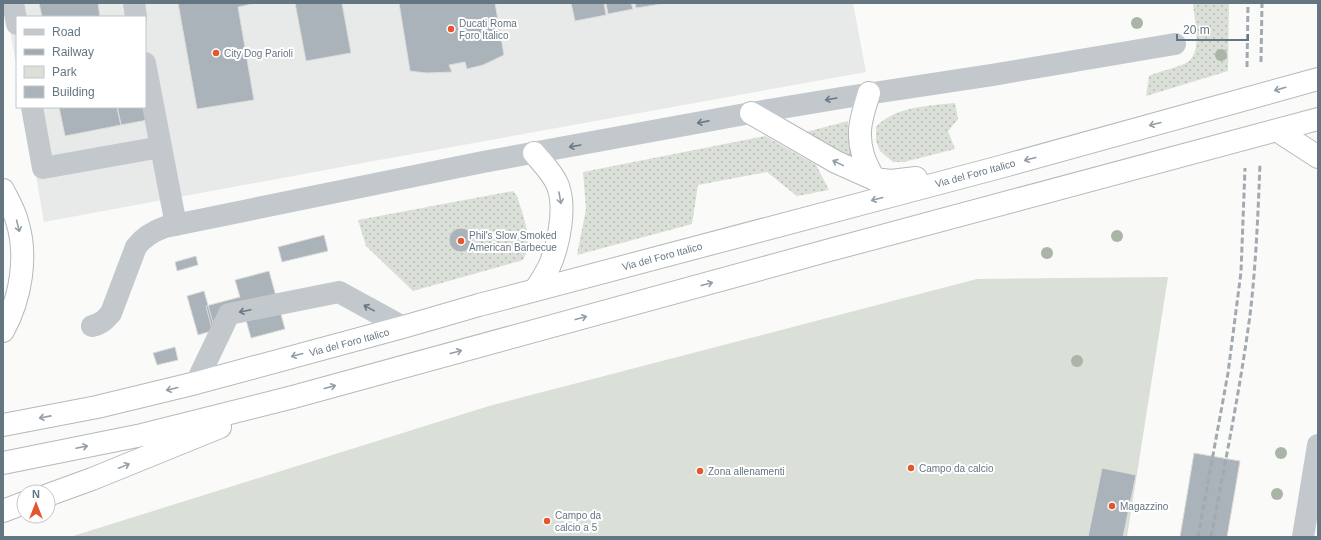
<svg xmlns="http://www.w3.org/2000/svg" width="1321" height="540" viewBox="0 0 1321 540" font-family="Helvetica,sans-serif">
<defs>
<pattern id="grass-dots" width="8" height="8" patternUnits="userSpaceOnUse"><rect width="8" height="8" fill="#dadfd7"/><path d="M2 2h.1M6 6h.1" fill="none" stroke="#b4b9b4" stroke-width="1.8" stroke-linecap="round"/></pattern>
</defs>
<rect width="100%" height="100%" fill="#fafaf8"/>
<path fill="#e8e9e9" d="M 5,3 L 853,3 L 866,72 L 363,163 L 44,222 L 24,107 L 145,107 L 145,17 L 17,17 L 17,69 Z"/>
<path fill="url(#grass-dots)" d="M 1193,3 L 1229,3 L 1228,71 L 1146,96 L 1149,76 C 1159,71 1183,67 1190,60 C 1202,49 1194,18 1193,3 Z
M 955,103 L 958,119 L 948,131 L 955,149 L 904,162 L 893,162 L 880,151 L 876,141 L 876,127 C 896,106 928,106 955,103 Z
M 848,121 L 849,147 L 854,160 L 802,133 Z
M 765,136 L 816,165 L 829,190 L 797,196 L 767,172 L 698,185 L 692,224 L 577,255 L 586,209 L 583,172 Z
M 513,191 L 517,196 C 523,216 534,240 523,260 L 413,291 L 366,246 L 358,220 Z"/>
<path fill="#dadfd7" d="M 1168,277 L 1127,537 L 70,537 L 489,406 L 977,279 Z"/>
<path fill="#aab3b9" stroke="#dcdcda" d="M 39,3 L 98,3 L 100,17 L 42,17 Z
M 178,3 L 252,3 L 252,4 L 238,7 L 254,100 L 197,109 Z
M 295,3 L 342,3 L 351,53 L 306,61 Z
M 399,3 L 495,3 L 504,55 L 483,65 L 467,69 L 465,62 L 449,65 L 452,72 L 426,73 L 410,71 Z
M 571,3 L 604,3 L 606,15 L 575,21 Z
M 606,3 L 631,3 L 633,9 L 608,14 Z
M 635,3 L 661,3 L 661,4 L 636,8 Z
M 59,107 L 117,107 L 121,125 L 65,136 Z
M 117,107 L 145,107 L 153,119 L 121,125 Z
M449 240a12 12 0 1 1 24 0a12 12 0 1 1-24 0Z
M 324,235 L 328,251 L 282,262 L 278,247 Z
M 196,256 L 198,265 L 177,271 L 175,262 Z
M 269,271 L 285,329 L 251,338 L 246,320 L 212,329 L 206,306 L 240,297 L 235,280 Z
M 204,291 L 215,330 L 198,335 L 187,296 Z
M 175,347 L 178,360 L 157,365 L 153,353 Z
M 1194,453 L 1240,461 L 1227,537 L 1180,537 Z
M 1102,468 L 1136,475 L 1123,537 L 1088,537 Z"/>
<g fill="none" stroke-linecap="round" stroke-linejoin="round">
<g stroke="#b4b9bd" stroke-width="24">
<path id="highway" d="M 869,93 C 862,116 856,131 863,155 C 865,163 870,171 874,179
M 751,113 L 836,162 L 874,179 L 891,181 L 916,178
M 1278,131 L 1318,157
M 534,153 C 542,163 553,173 558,186 C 566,208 559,245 549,267 C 545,275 540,283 535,290
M 3,190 C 8,200 14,210 17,221 C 28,256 21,298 3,331
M 3,425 L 97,407 L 196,383 L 403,327 L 479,305 L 1000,167 L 1318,79
M 3,463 L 142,435 L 293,397 L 826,251 L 1318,119
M 48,495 L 92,479 L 220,427
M 3,511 L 24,503"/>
</g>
<path stroke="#c3c8cc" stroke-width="22" d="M 13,3 L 17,24
M 134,3 L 136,17
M 145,63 L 161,147
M 32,107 L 43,168 L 161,147 L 176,225
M 92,326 C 101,324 105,320 111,313 L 136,247 C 144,236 154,231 165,227 L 483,162 L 751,113 L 847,97 L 992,75 L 1175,44
M 196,383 L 229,314 L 339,292 L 403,327
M 1303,537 L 1318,445"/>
<use href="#highway" stroke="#fff" stroke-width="22"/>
<path stroke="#a2aab0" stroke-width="3" stroke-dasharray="6 3" stroke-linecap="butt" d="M 1261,62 L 1262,3
M 1247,67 L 1248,3
M 1198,537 L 1228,373 L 1241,272 L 1245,168
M 1211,537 C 1225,463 1240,390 1250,315 C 1256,265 1258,214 1260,164"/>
</g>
<g fill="#aab4a7">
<circle cx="1137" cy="23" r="6"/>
<circle cx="1221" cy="55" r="6"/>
<circle cx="1117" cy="236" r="6"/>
<circle cx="1047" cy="253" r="6"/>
<circle cx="1077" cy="361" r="6"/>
<circle cx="1281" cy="453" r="6"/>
<circle cx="1277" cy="494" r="6"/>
</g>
<defs><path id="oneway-shaft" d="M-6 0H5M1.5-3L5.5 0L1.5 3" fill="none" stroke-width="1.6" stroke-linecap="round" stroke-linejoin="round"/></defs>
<g stroke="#939fa8">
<use href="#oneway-shaft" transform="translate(1280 89) rotate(164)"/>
<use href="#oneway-shaft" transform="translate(1155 124) rotate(165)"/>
<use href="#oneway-shaft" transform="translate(1030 159) rotate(165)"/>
<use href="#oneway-shaft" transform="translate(838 163) rotate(-154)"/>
<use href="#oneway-shaft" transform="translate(560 198) rotate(80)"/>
<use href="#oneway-shaft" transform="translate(877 199) rotate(165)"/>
<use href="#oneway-shaft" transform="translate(18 226) rotate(76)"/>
<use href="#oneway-shaft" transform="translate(707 284) rotate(-15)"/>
<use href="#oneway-shaft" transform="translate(581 318) rotate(-15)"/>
<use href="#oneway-shaft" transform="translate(456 352) rotate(-15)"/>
<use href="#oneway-shaft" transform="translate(297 355) rotate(165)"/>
<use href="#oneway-shaft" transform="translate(330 387) rotate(-15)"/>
<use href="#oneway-shaft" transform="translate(172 389) rotate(166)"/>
<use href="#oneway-shaft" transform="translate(45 417) rotate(169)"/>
<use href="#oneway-shaft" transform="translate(82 447) rotate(-12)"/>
<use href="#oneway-shaft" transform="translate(124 466) rotate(-22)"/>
</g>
<g stroke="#6a7a87">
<use href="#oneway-shaft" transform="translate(831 99) rotate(170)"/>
<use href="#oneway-shaft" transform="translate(703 122) rotate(169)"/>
<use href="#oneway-shaft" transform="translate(575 146) rotate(170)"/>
<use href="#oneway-shaft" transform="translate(369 308) rotate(-151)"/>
<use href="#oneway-shaft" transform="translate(245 311) rotate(168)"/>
</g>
<g fill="#e4572e" stroke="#fff" stroke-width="1.5">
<circle cx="451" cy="29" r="4"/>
<circle cx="216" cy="53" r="4"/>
<circle cx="461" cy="241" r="4"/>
<circle cx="911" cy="468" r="4"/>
<circle cx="700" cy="471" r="4"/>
<circle cx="1112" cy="506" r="4"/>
<circle cx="547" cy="521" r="4"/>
</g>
<g text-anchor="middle" stroke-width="4" stroke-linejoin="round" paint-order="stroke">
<g font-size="10" fill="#657683" stroke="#fff" text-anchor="start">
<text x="459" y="27">Ducati Roma<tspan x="459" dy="12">Foro Italico</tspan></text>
<text x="224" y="57">City Dog Parioli</text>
<text x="469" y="239">Phil's Slow Smoked<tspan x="469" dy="12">American Barbecue</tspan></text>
<text x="919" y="472">Campo da calcio</text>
<text x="708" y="475">Zona allenamenti</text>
<text x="1120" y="510">Magazzino</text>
<text x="555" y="519">Campo da<tspan x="555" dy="12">calcio a 5</tspan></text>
</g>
<g font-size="10" fill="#657683" stroke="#fff">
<text transform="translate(975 173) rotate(-15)" y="4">Via del Foro Italico</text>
<text transform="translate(662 256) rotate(-15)" y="4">Via del Foro Italico</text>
<text transform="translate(349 342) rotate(-15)" y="4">Via del Foro Italico</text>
</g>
</g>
<rect width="1321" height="540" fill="none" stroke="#657683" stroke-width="8"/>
<rect x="16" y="16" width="130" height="92" fill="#ffffff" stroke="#c1c8cd"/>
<rect x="24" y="29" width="20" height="6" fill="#c3c8cc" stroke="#c1c8cd"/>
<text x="52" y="36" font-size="12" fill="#657683">Road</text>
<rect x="24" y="49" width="20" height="6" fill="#a2aab0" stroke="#c1c8cd"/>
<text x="52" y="56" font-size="12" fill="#657683">Railway</text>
<rect x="24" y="66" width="20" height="12" fill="#dadfd7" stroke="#c1c8cd"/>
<text x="52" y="76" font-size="12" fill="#657683">Park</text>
<rect x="24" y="86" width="20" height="12" fill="#aab3b9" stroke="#c1c8cd"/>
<text x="52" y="96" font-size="12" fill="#657683">Building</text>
<g transform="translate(36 504)"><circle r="19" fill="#ffffff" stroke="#c1c8cd"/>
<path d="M0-3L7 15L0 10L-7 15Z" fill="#e4572e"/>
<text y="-6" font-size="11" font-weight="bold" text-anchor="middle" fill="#657683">N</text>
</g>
<path d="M1177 34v6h71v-6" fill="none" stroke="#657683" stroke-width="2"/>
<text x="1183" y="34" font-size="12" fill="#657683" stroke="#ffffff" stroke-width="3" paint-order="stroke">20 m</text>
</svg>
